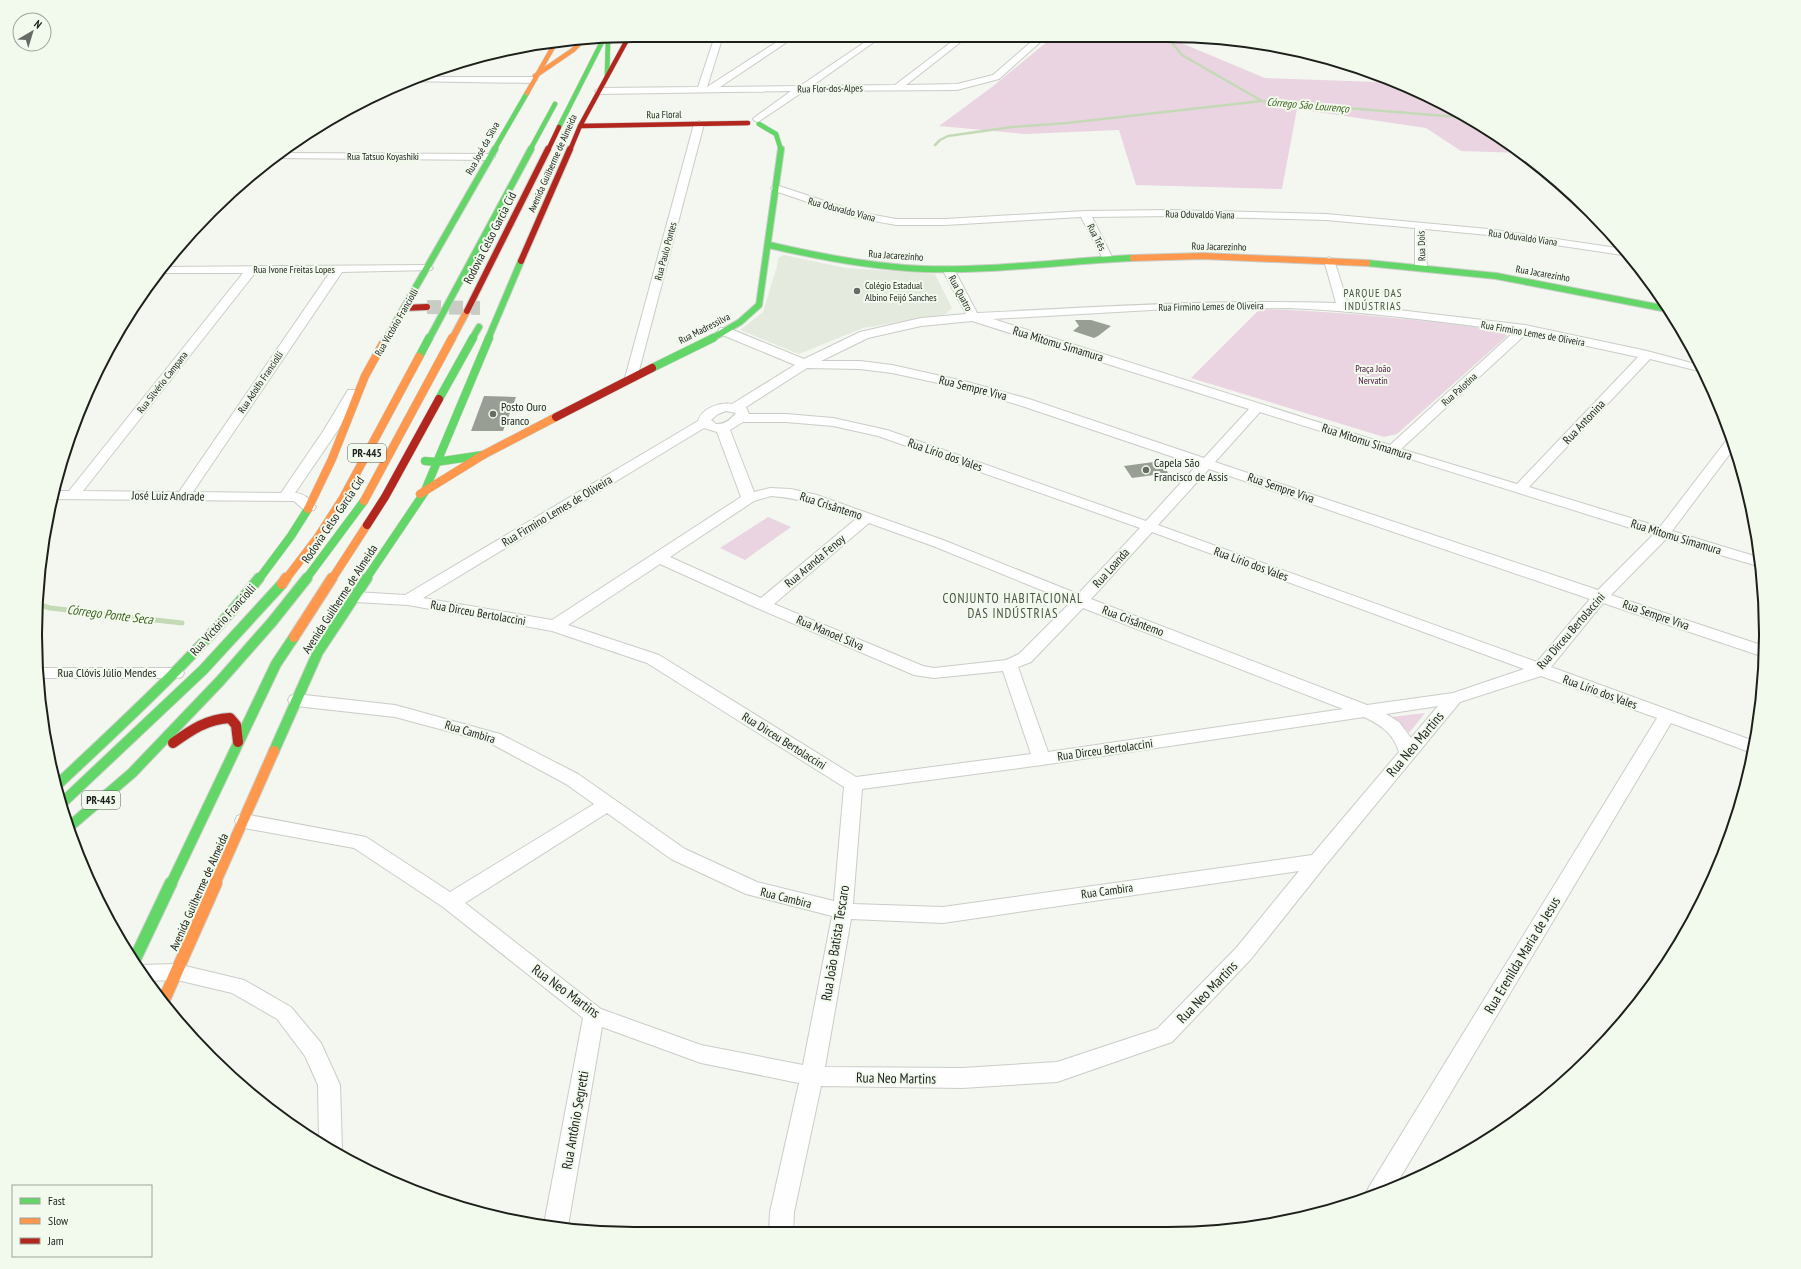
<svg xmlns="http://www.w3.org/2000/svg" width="1801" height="1269" viewBox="0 0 1801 1269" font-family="'PT Sans Narrow',sans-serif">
<rect width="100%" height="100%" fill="#f3f7f0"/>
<path fill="#e4ebde" d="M 784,255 L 846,268 L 935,274 L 952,308 L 944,315 L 863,328 L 799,354 L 740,330 L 763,312 L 777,266 L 778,258 Z"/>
<path fill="#ead4e2" d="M 1162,35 L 1265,78 L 1378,82 L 1367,72 L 1396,81 L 1466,115 L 1523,153 L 1461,151 L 1426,128 L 1297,109 L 1282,189 L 1136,185 L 1119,130 L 1025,134 L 939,126 L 992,87 L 1054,36 Z
M 1260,309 C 1340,311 1419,320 1498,330 L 1504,332 L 1507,336 L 1397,434 L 1384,437 L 1191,378 Z
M 768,517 L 791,527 L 745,560 L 720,548 Z
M 1425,713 L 1409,733 L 1403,726 L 1391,717 Z"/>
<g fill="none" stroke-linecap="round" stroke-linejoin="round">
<path stroke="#c4dab6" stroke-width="2.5" d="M 1169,35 L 1169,39 L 1182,55 L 1262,101 L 1470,118
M 935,145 L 940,140 L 948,136 L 1012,127 L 1067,123 L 1262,101"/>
<path stroke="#c4dab6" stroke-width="5" d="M 37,604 L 50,608 L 182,623"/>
</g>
<path fill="#989e93" d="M 1075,320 L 1091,320 L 1111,326 L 1098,336 L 1094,338 L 1073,331 L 1079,326 Z
M 484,396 L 516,397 L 503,431 L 471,431 Z
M 1161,461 L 1168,473 L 1132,478 L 1124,466 Z"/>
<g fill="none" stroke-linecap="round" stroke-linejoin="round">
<path stroke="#c8ccc5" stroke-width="14" stroke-dasharray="14 8" stroke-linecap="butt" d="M 427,307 L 480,308"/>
<g stroke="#cacdc7" stroke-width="2">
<path id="street" d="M 1038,36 L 1047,36 L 999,79 L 957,90 L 804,91 L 758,122 L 755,121 L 753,119 L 755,117 L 791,91 L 599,94 L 595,91 L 599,88 L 698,87 L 714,39 L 722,39 L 707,87 L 783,38 L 793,38 L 720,87 L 800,86 L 871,38 L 881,37 L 812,86 L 895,85 L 958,37 L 967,37 L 906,85 L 957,84 L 993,75 Z
M 415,77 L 533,77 L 537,80 L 533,83 L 404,81 Z
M 699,121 L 704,124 L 637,378 L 635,381 L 627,381 L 625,378 L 694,124 Z
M 279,153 L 490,154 L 495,157 L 490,160 L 273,158 Z
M 776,185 L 858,212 L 896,219 L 945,219 L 1085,211 L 1171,210 L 1326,214 L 1488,229 L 1624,249 L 1629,256 L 1488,235 L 1425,229 L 1427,267 L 1421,270 L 1415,267 L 1415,228 L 1326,220 L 1171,216 L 1092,217 L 1113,259 L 1108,262 L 1103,259 L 1081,217 L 945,225 L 896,225 L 852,217 L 772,190 L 771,188 Z
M 190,233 L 192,236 L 183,247 L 177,248 Z
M 1329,257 L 1334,260 L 1348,304 L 1525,325 L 1647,351 L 1699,365 L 1703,372 L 1650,359 L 1529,487 L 1660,527 L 1729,437 L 1732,437 L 1735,447 L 1672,531 L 1761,558 L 1761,567 L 1666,539 L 1611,595 L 1764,646 L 1764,657 L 1603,603 L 1551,667 L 1754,741 L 1752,753 L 1671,723 L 1394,1188 L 1367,1199 L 1365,1195 L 1369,1187 L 1657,718 L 1541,676 L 1460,702 L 1325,866 L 1251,959 L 1172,1042 L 1057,1082 L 962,1088 L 821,1086 L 794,1212 L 793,1232 L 769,1232 L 770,1212 L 799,1083 L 701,1063 L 602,1027 L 568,1226 L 567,1228 L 544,1224 L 583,1018 L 443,907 L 354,848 L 244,828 L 237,826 L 235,821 L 237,816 L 244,814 L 366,837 L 450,892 L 594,804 L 566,784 L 488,742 L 395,717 L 296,706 L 290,704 L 288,700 L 290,696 L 296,694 L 395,705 L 500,734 L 578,774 L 685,849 L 757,882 L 834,901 L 844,787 L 647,663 L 552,631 L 408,605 L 355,602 L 350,600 L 347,597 L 350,594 L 355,592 L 405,595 L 698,421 C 702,408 720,402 732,404 L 795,365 L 720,334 L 718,331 L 720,328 L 728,328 L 804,359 L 860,332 L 921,318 L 966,314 L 942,269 L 948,266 L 954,269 L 977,313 C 1097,307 1216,299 1336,303 L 1324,260 ZM 1288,308 C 1364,311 1440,322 1515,331 L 1390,445 L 993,319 L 1169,309 ZM 972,321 L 1249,409 L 1204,458 L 1029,399 L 968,382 L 892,365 L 860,361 L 821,361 L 868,338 L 921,326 ZM 1527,333 L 1638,357 L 1517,484 L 1401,449 ZM 807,368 L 860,369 L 892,373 L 961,388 L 1019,405 L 1197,465 L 1146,521 L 887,430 L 833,418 L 786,414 L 749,414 L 746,407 ZM 726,411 L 736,413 C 731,419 725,425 716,424 L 711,420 L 718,414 ZM 1260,412 L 1653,535 L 1598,590 L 1215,462 ZM 743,422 L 786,422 L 833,426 L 878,436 L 1140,528 L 1078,594 L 943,540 L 817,495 L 791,489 L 770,488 L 754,492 L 730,430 ZM 704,428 L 717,432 L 741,497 L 552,620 L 423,598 ZM 1209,469 L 1590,599 L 1537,662 L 1158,525 ZM 771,496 C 801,498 828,508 857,518 L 761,598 L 670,557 L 754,501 ZM 869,523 L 933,546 L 1071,602 L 1019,654 L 1006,660 L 934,668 L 923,666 L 774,604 ZM 1152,532 L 1524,669 L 1453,693 L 1367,705 L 1091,599 ZM 660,564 L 757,608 L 914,675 L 934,678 L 1003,671 L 1031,754 L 856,777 L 659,655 L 568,625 ZM 1083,608 L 1343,709 L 1048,752 L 1018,667 L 1031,662 ZM 1438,706 L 1411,738 L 1399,722 L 1386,714 ZM 1364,717 C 1381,725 1393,733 1399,752 L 1312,855 L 943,907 L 853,904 L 862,789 L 1042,765 ZM 607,813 L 671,859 L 746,894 L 832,916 L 803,1065 L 701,1045 L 601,1009 L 465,903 ZM 1299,871 L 1237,947 L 1157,1029 L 1057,1062 L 962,1068 L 825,1067 L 851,919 L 943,923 Z
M 427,265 L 433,268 L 431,270 L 342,272 L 193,492 L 281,493 L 324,430 L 348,390 L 358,390 L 359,393 L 338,430 L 295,493 C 304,493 311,500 316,507 L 314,510 L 304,510 L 294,501 L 52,499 L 53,491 L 69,491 L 243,273 L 158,273 L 163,267 ZM 330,272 L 179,492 L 83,491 L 255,273 Z
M 37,668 L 176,668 L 182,669 L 184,673 L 182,677 L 176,678 L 38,678 Z
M 177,964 L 244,980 L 291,1007 L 321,1043 L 340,1085 L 342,1148 L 340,1154 L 319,1141 L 318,1085 L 305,1056 L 277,1019 L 232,993 L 177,980 L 147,981 L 135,966 L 140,965 Z"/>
</g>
<g stroke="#cacdc7" stroke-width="5.5">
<path id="fast-far4" d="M 607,76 L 608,40
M 759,124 L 776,134 L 781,150
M 559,127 L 603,40
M 494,150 L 527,93
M 530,150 L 555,104"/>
</g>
<g stroke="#cacdc7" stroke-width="8">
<path id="fast-far3" d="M 769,245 C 820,257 872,267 924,269 C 994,271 1064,261 1133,258
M 1367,263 L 1496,276 L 1667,309
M 394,325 L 495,149
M 429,339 L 531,149
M 472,339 L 479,327
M 488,339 L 521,261
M 711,339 L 740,322 L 759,305 L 781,149"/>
</g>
<g stroke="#cacdc7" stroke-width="9">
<path id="fast-far2" d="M 419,357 L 429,338
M 652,368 L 713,338
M 439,399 L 473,338
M 425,461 L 436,462 L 483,455
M 259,579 L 291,536 L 308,509
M 306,579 L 364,501
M 366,579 L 424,493 L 489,338"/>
</g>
<g stroke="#cacdc7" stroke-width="12">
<path id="fast-far1" d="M 274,751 L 318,652 L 367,578
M 55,787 C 126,720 198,655 259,578
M 61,804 L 203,670 L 282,584
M 69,827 L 132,773 L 220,681 L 272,622 L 307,578
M 171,884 L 276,664 L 294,637"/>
</g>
<g stroke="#cacdc7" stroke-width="14">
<path id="fast" d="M 133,963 L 171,883"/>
</g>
<g stroke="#cacdc7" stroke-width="5.5">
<path id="slow-far4" d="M 535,76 L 573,50 L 583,40
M 527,93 L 557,40"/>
</g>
<g stroke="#cacdc7" stroke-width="8">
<path id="slow-far3" d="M 1133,258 L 1203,256 L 1367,263
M 386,339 L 394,325
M 452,339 L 467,311"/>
</g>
<g stroke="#cacdc7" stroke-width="9">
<path id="slow-far2" d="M 420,494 L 483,455 L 556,417
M 364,501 L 452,338
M 308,509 L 332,459 L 365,376 L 386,338
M 286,579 L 318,537 L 343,498 L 419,357
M 332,579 L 367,525"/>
</g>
<g stroke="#cacdc7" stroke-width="12">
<path id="slow-far1" d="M 282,584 L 286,578
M 294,637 L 332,578
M 215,884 L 274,751"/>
</g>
<g stroke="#cacdc7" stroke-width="14">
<path id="slow" d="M 163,1002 L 216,883"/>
</g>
<g stroke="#cacdc7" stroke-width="5.5">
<path id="jam-far3" d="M 580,126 L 748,123
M 548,150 L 559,127
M 570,150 L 580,126 L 627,40"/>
</g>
<g stroke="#cacdc7" stroke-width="8">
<path id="jam-far2" d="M 521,261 L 570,149
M 404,308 L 427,307
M 467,311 L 548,149"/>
</g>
<g stroke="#cacdc7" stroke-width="9">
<path id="jam-far1" d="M 556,417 L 652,368
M 367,525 L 385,497 L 439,399"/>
</g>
<g stroke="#cacdc7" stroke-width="12">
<path id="jam" d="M 173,743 C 191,730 207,719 230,718 L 236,725 L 238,742"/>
</g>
<use href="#street" fill="#fdfefd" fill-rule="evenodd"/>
<use href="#fast-far4" stroke="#63d668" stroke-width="4.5"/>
<use href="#fast-far3" stroke="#63d668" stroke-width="6"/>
<use href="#fast-far2" stroke="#63d668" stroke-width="8"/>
<use href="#fast-far1" stroke="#63d668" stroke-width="10"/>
<use href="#fast" stroke="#63d668" stroke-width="12"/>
<use href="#slow-far4" stroke="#ff974d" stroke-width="4.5"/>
<use href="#slow-far3" stroke="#ff974d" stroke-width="6"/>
<use href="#slow-far2" stroke="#ff974d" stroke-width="8"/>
<use href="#slow-far1" stroke="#ff974d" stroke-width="10"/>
<use href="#slow" stroke="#ff974d" stroke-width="12"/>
<use href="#jam-far3" stroke="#b3261e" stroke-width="4.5"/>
<use href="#jam-far2" stroke="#b3261e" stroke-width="6"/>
<use href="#jam-far1" stroke="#b3261e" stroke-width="8"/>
<use href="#jam" stroke="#b3261e" stroke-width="10"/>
</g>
<g fill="#676b65" stroke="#f2faed" stroke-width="1.5">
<circle cx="857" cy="291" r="4"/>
<circle cx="493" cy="414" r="4"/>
<circle cx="1146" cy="470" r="4"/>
</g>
<g text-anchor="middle" stroke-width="4" stroke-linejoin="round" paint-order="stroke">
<g font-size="10" fill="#1c1f1a" stroke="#f2faed">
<text transform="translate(830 88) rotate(-1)" y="4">Rua Flor-dos-Alpes</text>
<text transform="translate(664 114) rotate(-1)" y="4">Rua Floral</text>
<text transform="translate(482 148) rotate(-61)" y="4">Rua José da Silva</text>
<text x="383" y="160">Rua Tatsuo Koyashiki</text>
<text transform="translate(552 163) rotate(-66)" y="4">Avenida Guilherme de Almeida</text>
<text transform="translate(842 209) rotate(15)" y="4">Rua Oduvaldo Viana</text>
<text transform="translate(1200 214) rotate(1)" y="4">Rua Oduvaldo Viana</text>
<text transform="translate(1097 237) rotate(63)" y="4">Rua Três</text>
<text transform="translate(1523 237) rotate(8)" y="4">Rua Oduvaldo Viana</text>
<text transform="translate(1219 246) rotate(1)" y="4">Rua Jacarezinho</text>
<text transform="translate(1421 246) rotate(-92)" y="4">Rua Dois</text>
<text transform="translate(665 251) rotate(-75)" y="4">Rua Paulo Pontes</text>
<text transform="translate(896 255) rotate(4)" y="4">Rua Jacarezinho</text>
<text x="294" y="273">Rua Ivone Freitas Lopes</text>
<text transform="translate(1543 273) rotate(10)" y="4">Rua Jacarezinho</text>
<text transform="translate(961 293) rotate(62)" y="4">Rua Quatro</text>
<text transform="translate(1211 306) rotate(-1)" y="4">Rua Firmino Lemes de Oliveira</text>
<text transform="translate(396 322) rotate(-60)" y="4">Rua Victório Franciolli</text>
<text transform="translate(704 328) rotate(-27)" y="4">Rua Madressilva</text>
<text transform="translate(1533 333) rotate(10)" y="4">Rua Firmino Lemes de Oliveira</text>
<text transform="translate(162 382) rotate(-52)" y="4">Rua Silvério Campana</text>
<text transform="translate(260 382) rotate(-56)" y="4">Rua Adolfo Franciolli</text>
<text transform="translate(1459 389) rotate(-42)" y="4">Rua Palotina</text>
</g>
<g font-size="10" fill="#1c1f1a" stroke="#f2faed" text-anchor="start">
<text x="865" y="289">Colégio Estadual<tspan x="865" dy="12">Albino Feijó Sanches</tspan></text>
</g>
<g font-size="10" fill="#4b123f" stroke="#f2faed">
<text x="1373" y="372">Praça João<tspan x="1373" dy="12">Nervatin</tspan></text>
</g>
<g font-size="11" font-style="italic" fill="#406221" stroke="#f2faed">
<text transform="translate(1308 105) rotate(5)" y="4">Córrego São Lourenço</text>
</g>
<g font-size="11" letter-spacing="1" fill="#4b5146" stroke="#f2faed">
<text x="1373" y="297">PARQUE DAS<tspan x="1373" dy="13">INDÚSTRIAS</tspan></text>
</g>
<g fill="#f2faed" stroke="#5c6159" stroke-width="1">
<rect x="348" y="444" width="38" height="18" rx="3"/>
<rect x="82" y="791" width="38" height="18" rx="3"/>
</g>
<g font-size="11" font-weight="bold" fill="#1c1f1a">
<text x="367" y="457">PR-445</text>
<text x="101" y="804">PR-445</text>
</g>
<g font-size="12" fill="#1c1f1a" stroke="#f2faed">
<text transform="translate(490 238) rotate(-63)" y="4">Rodovia Celso Garcia Cid</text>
<text transform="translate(1058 344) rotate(17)" y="4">Rua Mitomu Simamura</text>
<text transform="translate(973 388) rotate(14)" y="4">Rua Sempre Viva</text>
<text transform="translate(1584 422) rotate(-47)" y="4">Rua Antonina</text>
<text transform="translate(1367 442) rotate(18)" y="4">Rua Mitomu Simamura</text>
<text transform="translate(945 455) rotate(19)" y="4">Rua Lírio dos Vales</text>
<text transform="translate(1281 488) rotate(19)" y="4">Rua Sempre Viva</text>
<text transform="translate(168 496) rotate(1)" y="4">José Luiz Andrade</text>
<text transform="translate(831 506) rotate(18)" y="4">Rua Crisântemo</text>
<text transform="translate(557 511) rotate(-31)" y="4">Rua Firmino Lemes de Oliveira</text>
<text transform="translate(333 520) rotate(-56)" y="4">Rodovia Celso Garcia Cid</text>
<text transform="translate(1676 537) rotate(17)" y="4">Rua Mitomu Simamura</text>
<text transform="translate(815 561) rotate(-40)" y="4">Rua Aranda Fenoy</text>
<text transform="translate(1251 564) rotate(20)" y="4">Rua Lírio dos Vales</text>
<text transform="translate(1111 568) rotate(-48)" y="4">Rua Loanda</text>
<text transform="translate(340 599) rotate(-57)" y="4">Avenida Guilherme de Almeida</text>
<text transform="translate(478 613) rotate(10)" y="4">Rua Dirceu Bertolaccini</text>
<text transform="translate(1656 615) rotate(19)" y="4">Rua Sempre Viva</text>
<text transform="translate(223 620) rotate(-48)" y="4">Rua Victório Franciolli</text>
<text transform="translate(1133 621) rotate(21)" y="4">Rua Crisântemo</text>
<text transform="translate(1571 631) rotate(-49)" y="4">Rua Dirceu Bertolaccini</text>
<text transform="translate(830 633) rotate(23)" y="4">Rua Manoel Silva</text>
<text x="107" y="677">Rua Clóvis Júlio Mendes</text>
<text transform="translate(1600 692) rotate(20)" y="4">Rua Lírio dos Vales</text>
<text transform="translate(470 732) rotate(17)" y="4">Rua Cambira</text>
<text transform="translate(784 741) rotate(32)" y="4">Rua Dirceu Bertolaccini</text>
<text transform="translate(1105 750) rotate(-8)" y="4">Rua Dirceu Bertolaccini</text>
<text transform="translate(1107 891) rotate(-8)" y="4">Rua Cambira</text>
<text transform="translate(199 892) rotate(-66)" y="4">Avenida Guilherme de Almeida</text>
<text transform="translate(786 898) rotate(14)" y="4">Rua Cambira</text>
</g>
<g font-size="12" fill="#1c1f1a" stroke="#f2faed" text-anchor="start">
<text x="501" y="411">Posto Ouro<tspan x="501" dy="14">Branco</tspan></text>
<text x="1154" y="467">Capela São<tspan x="1154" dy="14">Francisco de Assis</tspan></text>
</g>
<g font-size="13" letter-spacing="1" fill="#4b5146" stroke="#f2faed">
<text x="1013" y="603">CONJUNTO HABITACIONAL<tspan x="1013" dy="15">DAS INDÚSTRIAS</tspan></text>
</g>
<g font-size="13" font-style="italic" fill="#406221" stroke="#f2faed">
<text transform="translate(110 614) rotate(7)" y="5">Córrego Ponte Seca</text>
</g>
<g font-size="14" fill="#1c1f1a" stroke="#f2faed">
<text transform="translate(1415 744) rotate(-50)" y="5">Rua Neo Martins</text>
<text transform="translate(835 943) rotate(-81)" y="5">Rua João Batista Tescaro</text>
<text transform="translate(1522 955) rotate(-59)" y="5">Rua Erenilda Maria de Jesus</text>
<text transform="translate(566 991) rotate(36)" y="5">Rua Neo Martins</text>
<text transform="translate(1207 992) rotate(-46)" y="5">Rua Neo Martins</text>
<text transform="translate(896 1078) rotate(1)" y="5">Rua Neo Martins</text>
<text transform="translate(575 1120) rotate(-80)" y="5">Rua Antônio Segretti</text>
</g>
</g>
<path d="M0 0H1801V1269H0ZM634 42H1167A592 592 0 0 1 1759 634V635A592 592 0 0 1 1167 1227H634A592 592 0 0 1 42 635V634A592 592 0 0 1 634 42Z" fill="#f2faed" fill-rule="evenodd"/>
<path fill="none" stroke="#1c1f1a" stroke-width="2" d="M634 42H1167A592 592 0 0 1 1759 634V635A592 592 0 0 1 1167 1227H634A592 592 0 0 1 42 635V634A592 592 0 0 1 634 42Z"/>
<rect x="12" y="1185" width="140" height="72" fill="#f2faed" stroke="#9ca299"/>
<rect x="20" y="1198" width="20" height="6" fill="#63d668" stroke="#9ca299"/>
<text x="48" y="1205" font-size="12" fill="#1c1f1a">Fast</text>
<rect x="20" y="1218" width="20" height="6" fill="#ff974d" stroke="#9ca299"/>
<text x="48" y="1225" font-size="12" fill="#1c1f1a">Slow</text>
<rect x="20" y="1238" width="20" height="6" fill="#b3261e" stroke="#9ca299"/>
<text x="48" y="1245" font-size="12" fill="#1c1f1a">Jam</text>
<g transform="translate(32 32) rotate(38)"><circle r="19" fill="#f2faed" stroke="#9ca299"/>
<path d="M0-3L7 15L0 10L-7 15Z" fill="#676b65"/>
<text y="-6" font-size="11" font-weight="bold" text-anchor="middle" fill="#1c1f1a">N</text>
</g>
</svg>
